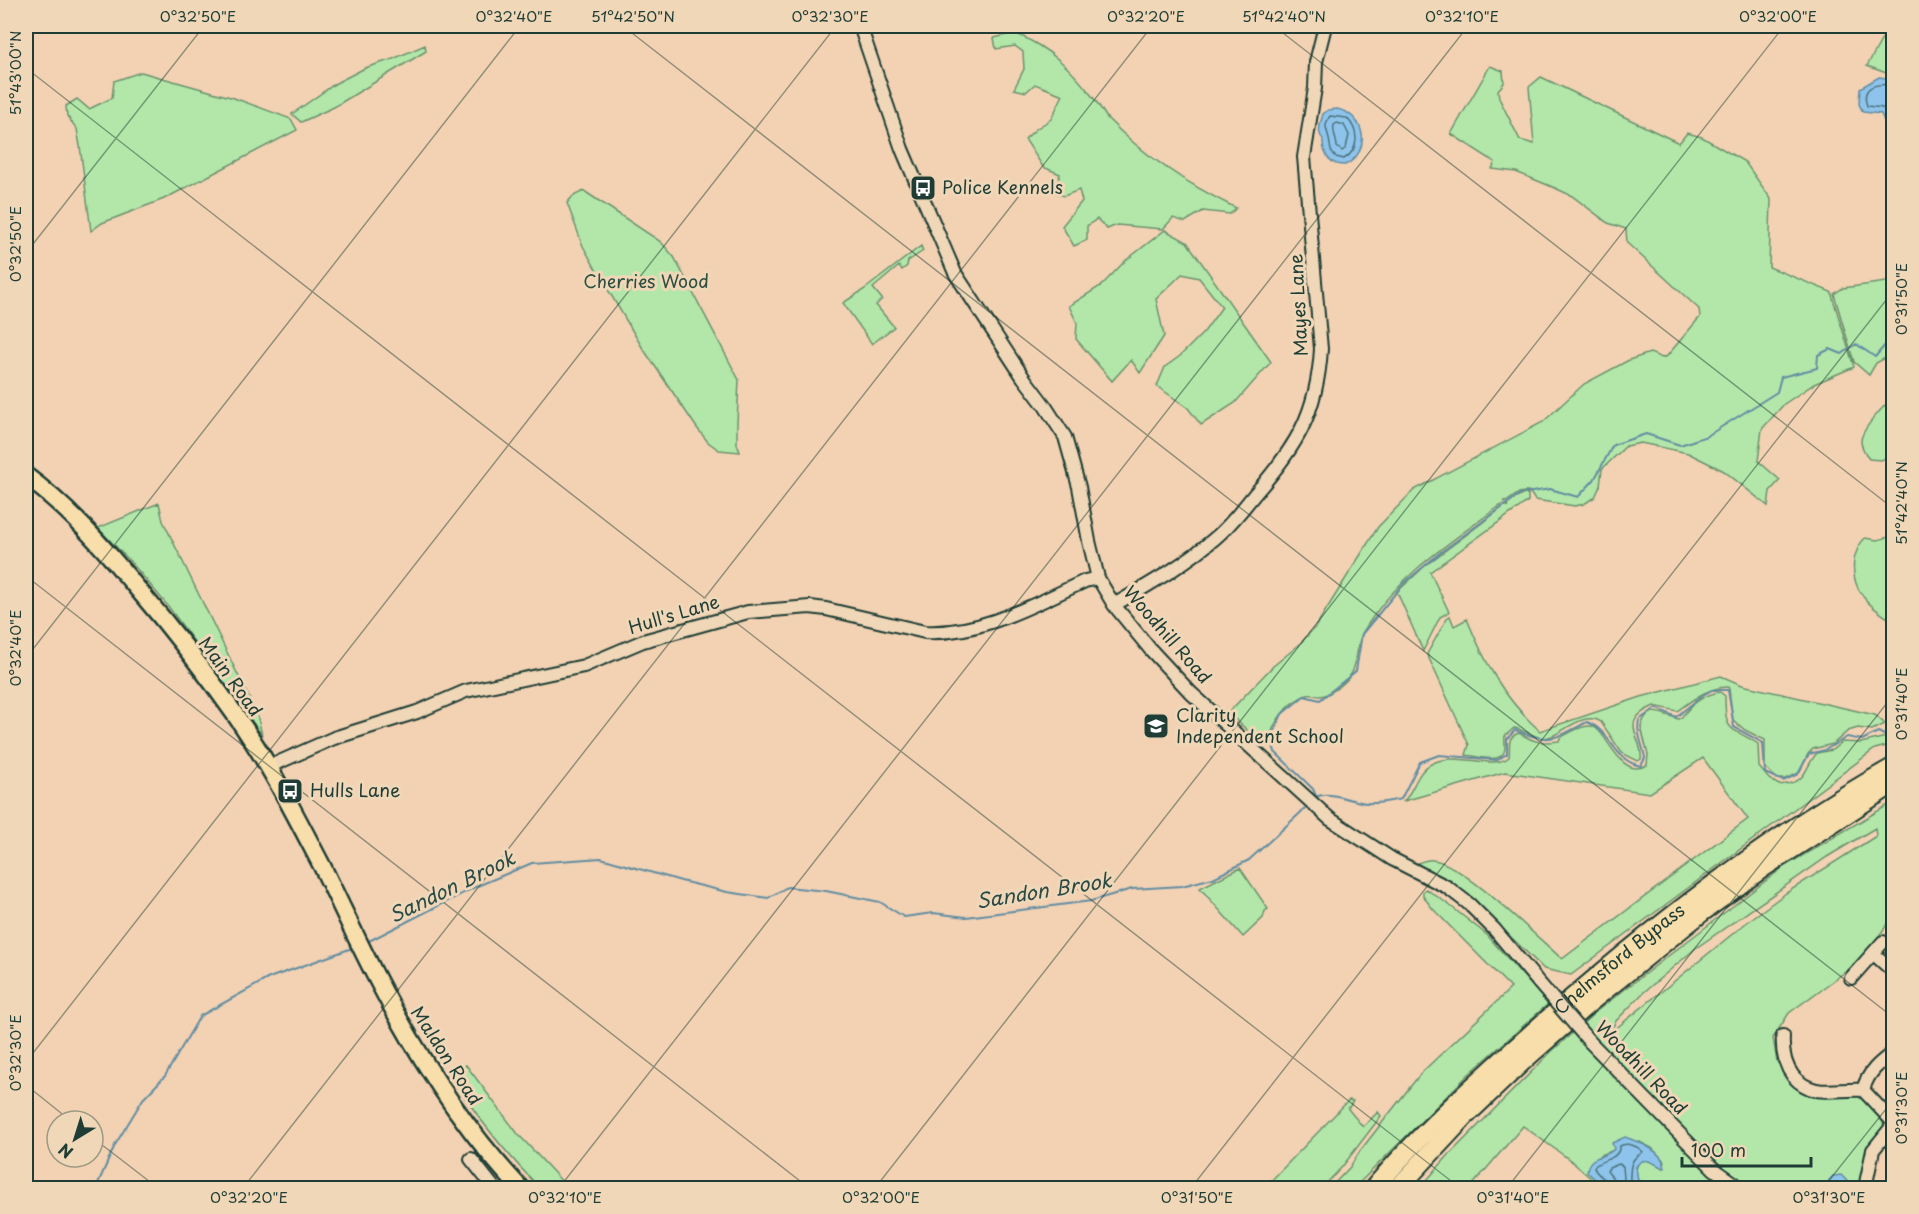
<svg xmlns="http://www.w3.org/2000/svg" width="1919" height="1214" viewBox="0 0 1919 1214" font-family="'Playpen Sans',sans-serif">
<rect width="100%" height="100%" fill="#f3d2b3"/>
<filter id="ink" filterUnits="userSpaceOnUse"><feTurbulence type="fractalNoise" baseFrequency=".0167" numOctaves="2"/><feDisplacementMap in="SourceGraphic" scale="12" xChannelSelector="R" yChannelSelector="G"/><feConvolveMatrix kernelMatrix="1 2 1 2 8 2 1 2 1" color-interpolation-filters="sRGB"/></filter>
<g filter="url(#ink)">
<path fill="#b3e7a9" stroke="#69926e" stroke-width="1.5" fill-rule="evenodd" d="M 1871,26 L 1893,26 L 1893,79 L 1886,77 L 1891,77 L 1892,75 L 1867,66 L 1883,37 Z
M 1015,33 C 1051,49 1071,68 1095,100 C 1100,106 1103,113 1108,119 C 1145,157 1189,185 1236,208 L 1230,214 L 1203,211 L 1185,222 L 1173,218 L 1163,229 L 1117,225 L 1107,229 L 1097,219 L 1087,226 L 1087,240 L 1074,246 L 1062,226 L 1082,201 L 1079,190 L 1064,196 L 1054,192 L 1060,174 L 1043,167 L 1025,139 L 1036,129 L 1051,119 L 1063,95 L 1035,84 L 1026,92 L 1014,89 L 1024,69 L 1023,52 L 1015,46 L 996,49 L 994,38 Z
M 425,45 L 426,51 L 334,107 L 301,122 L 292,114 L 336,83 L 365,68 L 393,59 Z
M 1490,66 L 1503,71 L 1504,83 L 1498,90 L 1499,98 L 1520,140 L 1534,144 L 1529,87 L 1541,77 L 1679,143 L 1687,133 L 1702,137 L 1745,162 L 1771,199 L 1769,267 L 1831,292 L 1854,367 L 1814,384 L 1784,404 L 1762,429 L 1758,461 L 1780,480 L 1770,491 L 1768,506 L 1724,471 L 1688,453 L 1641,443 L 1626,446 L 1602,469 L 1600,486 L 1595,497 L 1584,504 L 1575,506 L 1535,500 L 1529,491 L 1519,493 L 1506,502 L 1504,501 L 1504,503 C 1452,541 1396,576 1363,632 C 1355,646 1359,663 1350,676 C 1345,683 1329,696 1320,696 C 1315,696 1312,693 1307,695 C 1287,702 1272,723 1269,743 L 1255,737 L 1228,713 L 1272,667 L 1299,645 L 1316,626 L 1378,527 L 1414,490 L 1543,422 L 1584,384 L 1629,360 L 1650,353 L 1662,358 L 1667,356 L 1700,317 L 1699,309 L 1627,243 L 1626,229 L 1608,223 L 1572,196 L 1555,188 L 1516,172 L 1492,169 L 1495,162 L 1451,134 Z
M 141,72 L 234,98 L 291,119 L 297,130 L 164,199 L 102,223 L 91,231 L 80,146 L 77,129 L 67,116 L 66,106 L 77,99 L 89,109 L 112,98 L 114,81 Z
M 584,191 L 661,242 L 674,257 L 739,380 L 737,423 L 737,444 L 740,452 L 719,450 L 708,442 L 697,428 L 642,347 L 598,273 L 583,246 L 567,203 L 573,196 Z
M 1165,230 L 1187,242 L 1271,362 L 1235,403 L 1201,425 L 1188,408 L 1157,386 L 1165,367 L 1180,356 L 1204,332 L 1222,307 L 1199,278 L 1182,274 L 1156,299 L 1164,336 L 1140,373 L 1131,360 L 1112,381 L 1076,339 L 1077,323 L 1069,306 L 1102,285 L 1125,261 Z
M 921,246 L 923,251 L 908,261 L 907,266 L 902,270 L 899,266 L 873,288 L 882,299 L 876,305 L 894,327 L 872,344 L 843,303 L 865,289 Z
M 1893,281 L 1893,348 L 1889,356 L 1876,363 L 1869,375 L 1854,362 L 1834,294 L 1843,288 Z
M 1893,397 L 1893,455 L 1881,460 L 1869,459 C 1866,454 1861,448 1861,441 C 1861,429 1885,405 1893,397 Z
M 1528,493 L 1528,501 L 1430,572 L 1449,612 L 1440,617 L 1423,651 L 1397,592 L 1426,565 L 1506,505 L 1508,507 L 1507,504 L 1519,496 Z
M 159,503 L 163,521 L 257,714 L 262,735 L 168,606 L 130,561 L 98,528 Z
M 1893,536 L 1894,536 L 1893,621 C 1869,607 1850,590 1854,560 C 1856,551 1859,544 1865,538 L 1877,540 Z
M 1450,616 L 1454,626 L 1467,619 C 1485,663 1504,699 1540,731 L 1641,697 L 1721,676 L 1742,685 L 1875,715 L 1885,724 L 1872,730 L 1858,728 L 1848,731 L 1833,744 L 1813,749 L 1808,754 L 1799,773 L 1785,779 L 1777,779 L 1765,767 L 1765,740 L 1745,730 L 1733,720 L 1729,689 L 1728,687 C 1706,688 1694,699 1677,711 L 1654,706 C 1616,722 1644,737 1641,759 L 1638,761 L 1622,753 L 1601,722 C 1585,711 1565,731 1552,736 C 1538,742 1527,730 1514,728 L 1505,736 C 1504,741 1506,748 1504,752 C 1500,764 1476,756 1466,755 L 1469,745 L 1427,654 L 1447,618 Z
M 1720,692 L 1725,696 C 1725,735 1730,725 1758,744 L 1759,767 L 1769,779 L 1779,785 C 1810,782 1802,770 1817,753 L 1832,750 L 1842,742 L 1861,743 L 1886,737 L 1893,742 L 1893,750 L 1886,746 L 1875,749 L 1571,975 L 1544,969 L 1487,914 L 1415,864 C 1421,862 1427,859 1433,860 C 1461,862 1538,938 1562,959 L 1748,819 L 1703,758 L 1650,793 L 1505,772 L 1404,801 C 1414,790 1417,771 1431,764 C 1455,750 1493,771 1509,757 C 1511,746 1505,738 1519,733 C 1536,743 1539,743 1559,741 L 1560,738 C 1568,733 1581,725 1591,726 C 1607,728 1619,781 1647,765 L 1648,755 L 1641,727 C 1647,703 1662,714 1678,719 C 1686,715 1679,719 1685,713 C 1694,702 1707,694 1720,692 Z
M 1893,802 L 1893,917 L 1860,961 L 1789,1013 L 1773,1038 L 1777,1062 L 1798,1086 L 1815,1097 L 1839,1094 L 1859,1094 L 1882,1119 L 1884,1127 L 1869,1148 L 1860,1188 L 1634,1188 L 1638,1181 L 1636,1170 L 1638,1163 L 1646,1159 L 1663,1168 L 1665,1162 L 1652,1148 L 1638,1141 L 1601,1155 L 1587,1172 L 1606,1188 L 1602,1188 L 1570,1160 L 1523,1126 L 1470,1188 L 1420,1188 L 1447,1157 L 1551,1052 L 1598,1010 L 1785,866 ZM 1875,828 L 1876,836 L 1786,893 L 1751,919 L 1609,1034 L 1616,1021 L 1644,992 L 1696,948 L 1827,857 Z
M 1240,868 L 1268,909 L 1265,911 L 1263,918 L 1243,937 L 1200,888 Z
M 1426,889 L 1448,904 L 1487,935 L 1548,1004 L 1469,1074 L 1354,1188 L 1330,1188 L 1350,1167 L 1360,1151 L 1421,1073 L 1511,988 L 1433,909 L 1423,896 L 1423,891 Z
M 466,1065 L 518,1134 L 568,1188 L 540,1188 C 506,1154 475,1115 450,1074 Z
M 1349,1100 L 1353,1101 L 1348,1109 L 1363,1127 L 1378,1112 L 1381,1116 L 1342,1167 L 1322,1188 L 1264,1188 Z"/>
<path fill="#8ec3eb" stroke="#628da2" stroke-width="1.5" d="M 1879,77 L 1893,79 L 1893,129 L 1885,123 L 1881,114 L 1863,112 L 1859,104 L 1860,88 Z
M 1337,109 C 1366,115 1372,152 1345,165 C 1331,165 1324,156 1323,143 C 1323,135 1323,142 1320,134 C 1318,128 1321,121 1323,114 L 1328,110 Z
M 1625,1137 C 1639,1142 1664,1151 1665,1168 C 1655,1166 1644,1153 1636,1167 L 1638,1181 L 1634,1188 L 1606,1188 L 1587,1172 C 1588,1154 1605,1159 1614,1149 L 1612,1143 Z
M 1841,1175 L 1854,1188 L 1822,1188 L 1833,1176 Z"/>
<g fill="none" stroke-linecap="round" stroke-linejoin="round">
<path stroke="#4b737d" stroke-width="1.5" d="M 1894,85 C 1877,83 1860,85 1867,106 L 1883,108 L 1889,119 L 1894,122
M 1330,116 L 1347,118 C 1359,131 1360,149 1344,159 L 1336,157 C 1329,151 1331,148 1329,139 C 1327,128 1323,127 1330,116 Z
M 1337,123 L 1344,125 L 1349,135 L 1346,148 L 1342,151 L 1337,147 C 1337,140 1332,131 1334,125 Z
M 1619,1164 L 1623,1166 L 1624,1179 L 1619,1186 L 1607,1171 L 1609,1168 Z
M 1609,1188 C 1608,1178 1596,1176 1594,1167 C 1603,1157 1617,1162 1620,1146 C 1627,1142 1638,1146 1643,1152 C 1640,1154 1637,1156 1635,1158 C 1628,1165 1631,1180 1629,1188"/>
<path stroke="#628da2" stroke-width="2" d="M 1316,796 L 1313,789 L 1275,752 L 1271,738 L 1282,714 L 1304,696 L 1320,700 L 1356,671 L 1362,634 L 1403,584 L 1441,552 L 1520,494 L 1550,489 L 1578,497 L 1594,480 L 1613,445 L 1646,434 L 1680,445 L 1707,436 L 1777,392 L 1781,377 L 1817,368 L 1818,355 L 1830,349 L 1842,354 L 1856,344 L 1875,357 L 1886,344 L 1894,341
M 1314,798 C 1330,789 1350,802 1367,803 C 1377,804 1390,801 1401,799 L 1420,762 L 1439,755 L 1497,760 L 1507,754 L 1507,739 L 1515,730 C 1550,745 1556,738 1587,722 C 1612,731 1613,761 1641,766 L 1645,758 C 1643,745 1636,733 1639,720 L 1656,708 L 1676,717 L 1703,695 L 1712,690 L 1728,690 L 1734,727 L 1763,743 L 1765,773 L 1783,781 L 1798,774 L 1809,754 L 1825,750 L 1847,737 L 1862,740 L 1878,732 L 1894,740
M 365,943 L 475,887 L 532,863 L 601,858 L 681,881 L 727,892 L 768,898 L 787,887 L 826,891 L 880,902 L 904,917 L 933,913 L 966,917 L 1091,901 L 1132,889 L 1182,886 L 1213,878 L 1249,860 L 1309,805
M 96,1188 L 115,1145 L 143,1099 L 165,1076 L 200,1016 L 269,978 L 355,947"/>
<g stroke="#1f3d34" stroke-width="16">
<path id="minor" d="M 860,26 L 902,149 L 955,273 L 1023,377 L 1045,406 L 1065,437 L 1079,487 L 1089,541 L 1098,578 L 1114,605 L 1150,649 L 1191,693 L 1330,819 L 1392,859 L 1447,887 L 1469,904 L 1495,930 L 1539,983
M 1114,605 C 1148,585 1184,565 1214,539 C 1229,527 1242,510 1254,495 C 1296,447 1317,414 1321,349 L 1304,157 L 1315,88 L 1316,62 L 1325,26
M 268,767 L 334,738 L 417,712 L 466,691 L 584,666 L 643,641 L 748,612 L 810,607 L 826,609 L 925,632 C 981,635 1035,604 1085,581 L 1098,578
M 1874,954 L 1894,972
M 1851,978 L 1883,942
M 1783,1036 C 1782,1051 1784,1064 1793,1076 C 1813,1099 1836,1088 1863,1090
M 1589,1041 L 1714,1169 L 1741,1188
M 1894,1052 C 1879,1063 1868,1072 1863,1090 L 1894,1123
M 471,1159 L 494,1188
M 1865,1188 L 1873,1150 L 1894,1124"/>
</g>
<g stroke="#1f3d34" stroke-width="21">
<path id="major" d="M 26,476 C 68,507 104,548 137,588 C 171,628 204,670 234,713 C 268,761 295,814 322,866 C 346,915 368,965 395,1012 C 430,1075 471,1136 520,1188"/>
</g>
<g stroke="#1f3d34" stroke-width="22">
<g id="highway">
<path id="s1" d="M 1374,1188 C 1423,1130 1482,1078 1539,1027 C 1649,930 1765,839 1894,767"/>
<path d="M 1398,1188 L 1465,1116 L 1525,1059 L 1590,1002 L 1702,912 L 1764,867 L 1894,783"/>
</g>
</g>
<use href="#minor" stroke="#f0d7b8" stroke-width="12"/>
<use href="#major" stroke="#f8deab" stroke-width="16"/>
<use href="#highway" stroke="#f8deab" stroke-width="18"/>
<g stroke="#1f3d34" stroke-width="16" stroke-linecap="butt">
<path id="minor-bridge" d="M 1539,983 L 1589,1041"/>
</g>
<use href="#minor-bridge" stroke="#f0d7b8" stroke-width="12"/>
</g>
</g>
<path fill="none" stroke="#1f3d34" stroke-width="1.5" stroke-opacity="0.45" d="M 623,26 L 1894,1018M 1274,26 L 1894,509M 26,68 L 1460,1188M 26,253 L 204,26M 26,576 L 809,1188M 26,658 L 520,26M 26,1062 L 836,26M 26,1085 L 71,1121M 93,1138 L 158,1188M 243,1188 L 1152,26M 559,1188 L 1468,26M 875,1188 L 1784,26M 1191,1188 L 1894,290M 1507,1188 L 1894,694M 1823,1188 L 1894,1099"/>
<defs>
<g id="bus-square" transform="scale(1.35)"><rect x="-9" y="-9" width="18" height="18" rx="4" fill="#1f3d34" stroke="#f0d7b8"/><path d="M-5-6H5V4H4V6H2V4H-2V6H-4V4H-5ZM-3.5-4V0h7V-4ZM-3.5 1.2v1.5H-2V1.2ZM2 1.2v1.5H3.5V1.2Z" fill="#fff"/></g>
<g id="school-square" transform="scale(1.35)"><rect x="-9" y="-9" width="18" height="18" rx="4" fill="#1f3d34" stroke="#f0d7b8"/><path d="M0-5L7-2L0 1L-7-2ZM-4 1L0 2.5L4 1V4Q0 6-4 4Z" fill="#fff"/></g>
</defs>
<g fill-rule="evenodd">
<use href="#bus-square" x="923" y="188"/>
<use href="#school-square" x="1156" y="726"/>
<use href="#bus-square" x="290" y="791"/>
</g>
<g text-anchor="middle" stroke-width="6" stroke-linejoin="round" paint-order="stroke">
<g font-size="18" fill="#1f3d34" stroke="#f0d7b8" text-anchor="start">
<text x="942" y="194">Police Kennels</text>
<text x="1176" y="722">Clarity<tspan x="1176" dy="21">Independent School</tspan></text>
<text x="310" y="797">Hulls Lane</text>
</g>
<g font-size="18" fill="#2e4e40" stroke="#f0d7b8">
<text x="646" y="288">Cherries Wood</text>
</g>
<g font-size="18" fill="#1f3d34" stroke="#f0d7b8">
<text transform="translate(1299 305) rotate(-93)" y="6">Mayes Lane</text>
<text transform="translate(674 615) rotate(-17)" y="6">Hull's Lane</text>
<text transform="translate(1167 635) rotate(49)" y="6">Woodhill Road</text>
<text transform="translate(230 677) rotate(54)" y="6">Main Road</text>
<text dy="6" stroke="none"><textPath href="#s1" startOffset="336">Chelmsford Bypass</textPath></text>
<text transform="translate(446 1056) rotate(57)" y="6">Maldon Road</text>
<text transform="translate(1641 1068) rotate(46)" y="6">Woodhill Road</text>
</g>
<g font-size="20" font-style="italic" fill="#2a4a46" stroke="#f0d7b8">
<text transform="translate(452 887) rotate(-26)" y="7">Sandon Brook</text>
<text transform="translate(1044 891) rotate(-9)" y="7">Sandon Brook</text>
</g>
</g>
<rect width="1919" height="1214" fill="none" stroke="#f0d7b8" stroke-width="66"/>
<g transform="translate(75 1139) rotate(218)"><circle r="28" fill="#f0d7b8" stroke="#9c9983" stroke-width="1.5"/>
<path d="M0-4.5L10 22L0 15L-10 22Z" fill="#1f3d34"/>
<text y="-9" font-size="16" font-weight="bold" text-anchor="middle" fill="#1f3d34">N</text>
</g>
<path d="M1682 1157v9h129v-9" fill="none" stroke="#1f3d34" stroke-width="3"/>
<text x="1691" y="1157" font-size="18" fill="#1f3d34" stroke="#f0d7b8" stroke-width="4.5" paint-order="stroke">100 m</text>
<rect x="33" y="33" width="1853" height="1148" fill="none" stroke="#1f3d34" stroke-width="2"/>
<g font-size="15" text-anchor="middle" fill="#1f3d34">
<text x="198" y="22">0°32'50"E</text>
<text x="514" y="22">0°32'40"E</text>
<text x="633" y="22">51°42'50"N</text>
<text x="830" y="22">0°32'30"E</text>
<text x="1146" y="22">0°32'20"E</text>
<text x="1284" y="22">51°42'40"N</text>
<text x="1462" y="22">0°32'10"E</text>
<text x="1778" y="22">0°32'00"E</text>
<text transform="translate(16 73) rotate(-90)" y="5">51°43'00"N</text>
<text transform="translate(16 244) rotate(-90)" y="5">0°32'50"E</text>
<text transform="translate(1902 299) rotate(-90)" y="5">0°31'50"E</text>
<text transform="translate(1902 503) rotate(-90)" y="5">51°42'40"N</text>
<text transform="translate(16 648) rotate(-90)" y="5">0°32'40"E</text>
<text transform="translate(1902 704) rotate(-90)" y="5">0°31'40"E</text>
<text transform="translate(16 1053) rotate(-90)" y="5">0°32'30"E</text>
<text transform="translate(1902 1108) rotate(-90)" y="5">0°31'30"E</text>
<text x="249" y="1203">0°32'20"E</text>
<text x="565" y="1203">0°32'10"E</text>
<text x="881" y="1203">0°32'00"E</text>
<text x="1197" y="1203">0°31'50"E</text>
<text x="1513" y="1203">0°31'40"E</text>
<text x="1829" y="1203">0°31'30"E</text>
</g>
</svg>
